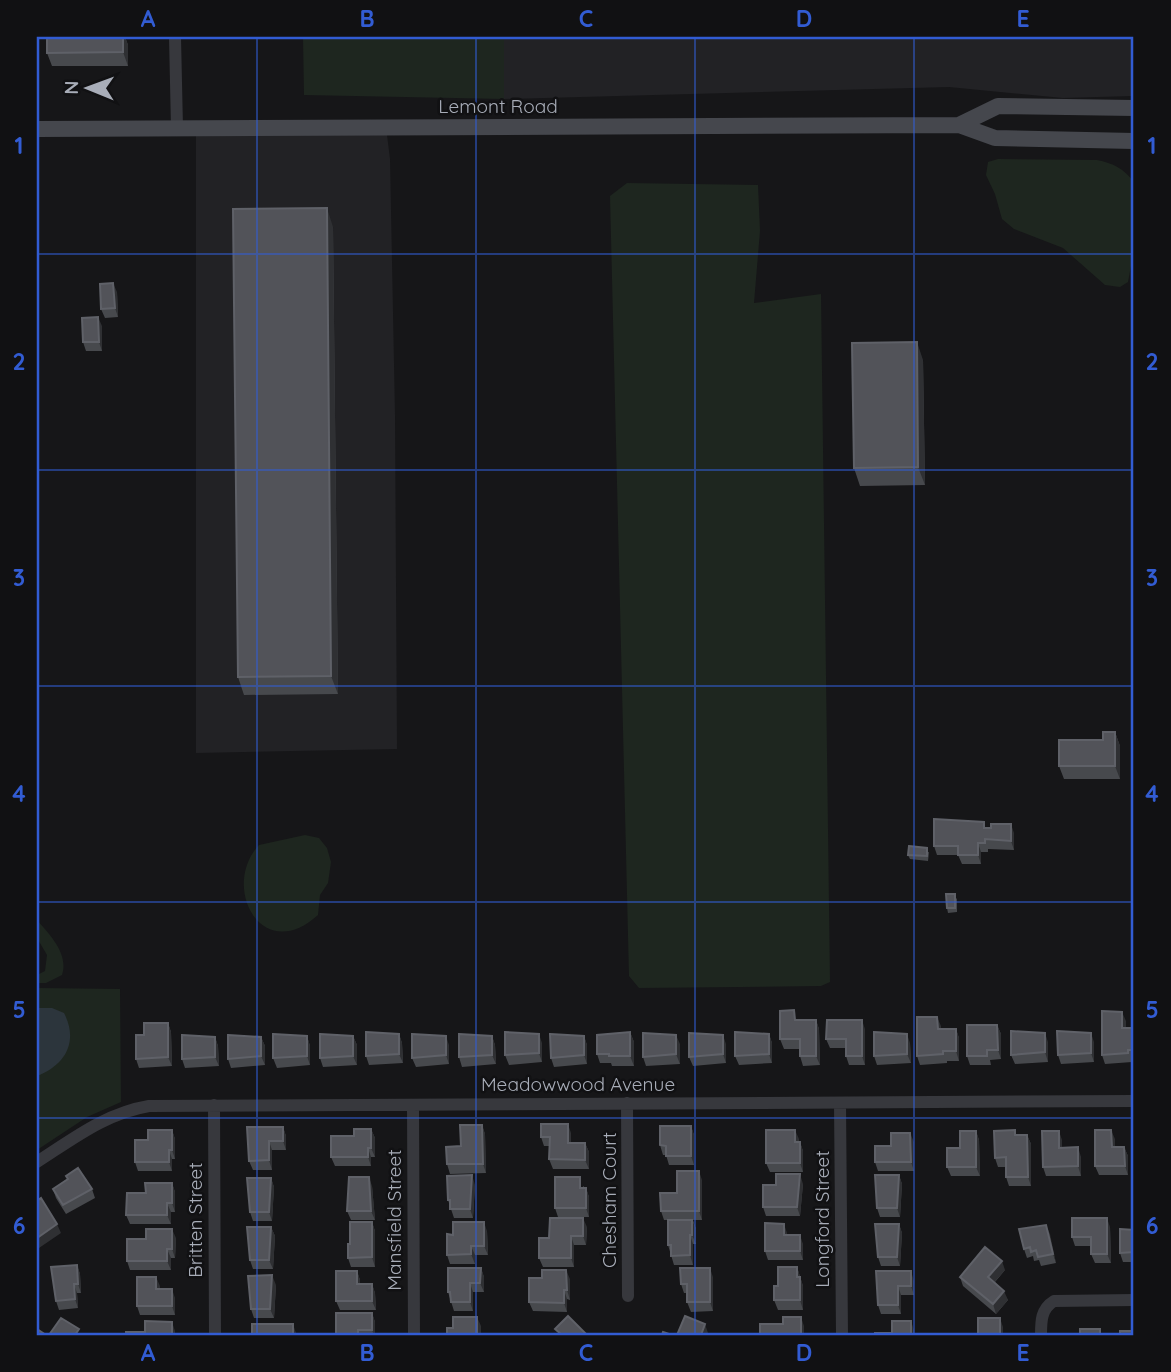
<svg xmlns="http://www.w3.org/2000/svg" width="1171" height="1372" viewBox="0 0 1171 1372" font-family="Quicksand,sans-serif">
<rect width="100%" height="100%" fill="#161618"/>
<path fill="#222225" d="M 504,37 L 1132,37 L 1132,96 L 1063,98 L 949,87 L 504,99 Z
M 386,127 L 390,159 L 395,415 L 397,749 L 196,753 L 196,128 Z"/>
<path fill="#1e261f" d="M 303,37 L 504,37 L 504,99 L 304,95 Z
M 998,159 L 1097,160 C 1113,163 1124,169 1134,182 L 1134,250 L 1128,282 L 1120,287 L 1105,285 L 1063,248 L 1014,229 L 1002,219 L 995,194 L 986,175 L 988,162 Z
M 627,183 L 758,185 L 760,231 L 754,303 L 821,294 L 830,982 L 821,986 L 639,988 L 629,976 L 610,196 Z
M 305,835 L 319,838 L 327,848 L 331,862 L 328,883 L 320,895 L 318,915 C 262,966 220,887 259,845 Z
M 37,920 C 50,935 69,954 62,975 L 46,983 L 37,983 L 37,975 L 45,971 L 47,955 L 37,938 Z
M 37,988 L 120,989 L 121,1102 L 87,1117 L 37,1150 Z"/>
<path fill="#2c353c" d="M 37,1008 L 52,1008 L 64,1013 C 79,1042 65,1065 37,1076 Z"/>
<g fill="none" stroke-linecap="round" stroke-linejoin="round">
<path stroke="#37383d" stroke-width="12" d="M 175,37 L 177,128
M 627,1103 L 628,1296
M 840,1103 L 842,1335
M 214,1105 L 215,1335
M 413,1105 L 414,1335
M 37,1162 C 73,1139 106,1113 149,1106 L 1134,1101
M 1041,1335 C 1041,1321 1041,1309 1054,1301 L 1134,1300"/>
<path stroke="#45474d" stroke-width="16" d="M 959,125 L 998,106 L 1134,108
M 37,129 L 959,125 L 995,138 L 1134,141"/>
</g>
<path fill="#47494d" d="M 47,37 L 125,37 L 128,45 L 128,66 L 52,66 L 47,53 Z
M 228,37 L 298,37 L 298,38 Z
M 913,37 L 1121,37 L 1121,39 L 914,39 Z
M 333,227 L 338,694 L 244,695 L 238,677 Z
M 117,292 L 118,317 L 105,318 L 101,309 Z
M 102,326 L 102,351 L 86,351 L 83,342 Z
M 923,360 L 925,485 L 860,486 L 854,468 Z
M 1115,732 L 1120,746 L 1120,779 L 1064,779 L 1059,766 Z
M 987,828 L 1014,833 L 1014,850 L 988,849 L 988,852 L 981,852 L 981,864 L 962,864 L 958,855 L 937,855 L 934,846 Z
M 929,852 L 928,861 L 910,859 L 908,855 Z
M 957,898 L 957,912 L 948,913 L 947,908 Z
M 937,1017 L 941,1029 L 956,1029 L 959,1038 L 959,1061 L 947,1061 L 947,1063 L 920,1065 L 917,1056 Z
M 798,1020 L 816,1020 L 819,1029 L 820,1065 L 803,1066 L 800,1056 L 800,1049 L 784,1049 L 780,1039 Z
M 1126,1021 L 1126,1028 L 1134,1028 L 1134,1060 L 1132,1060 L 1132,1062 L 1105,1064 L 1102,1055 Z
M 168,1023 L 171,1032 L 172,1066 L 139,1068 L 136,1059 L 144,1035 Z
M 997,1025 L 1001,1034 L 1001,1059 L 990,1060 L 991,1065 L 970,1065 L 967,1056 Z
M 865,1029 L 865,1065 L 849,1065 L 846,1056 L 846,1048 L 830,1048 L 826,1039 Z
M 630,1032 L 634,1042 L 634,1066 L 612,1066 L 611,1063 L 600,1063 L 597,1054 Z
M 399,1034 L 402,1043 L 403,1063 L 369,1065 L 366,1056 Z
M 769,1034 L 772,1043 L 772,1063 L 739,1065 L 735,1056 Z
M 307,1036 L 310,1046 L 310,1065 L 277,1068 L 273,1058 Z
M 353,1036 L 357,1045 L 357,1065 L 323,1067 L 320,1058 Z
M 492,1036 L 495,1045 L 496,1064 L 462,1067 L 459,1057 Z
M 584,1036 L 587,1045 L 587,1064 L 554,1067 L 551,1058 Z
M 215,1037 L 218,1046 L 219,1066 L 185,1068 L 182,1059 Z
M 261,1037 L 265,1046 L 265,1065 L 231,1068 L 228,1059 Z
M 1048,1042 L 1048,1062 L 1015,1064 L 1011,1055 Z
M 1094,1042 L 1094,1062 L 1061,1064 L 1058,1055 Z
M 542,1043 L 542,1062 L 509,1065 L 505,1055 Z
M 910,1043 L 911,1063 L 877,1065 L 874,1056 Z
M 680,1044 L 680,1064 L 646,1066 L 643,1057 Z
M 726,1044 L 726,1063 L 693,1066 L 689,1057 Z
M 449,1045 L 449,1064 L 416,1067 L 412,1058 Z
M 482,1125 L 485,1134 L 486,1173 L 450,1174 L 447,1164 L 461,1146 Z
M 691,1126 L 694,1135 L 694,1165 L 669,1165 L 666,1155 L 663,1155 L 660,1145 Z
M 283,1127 L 286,1136 L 286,1150 L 272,1150 L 272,1170 L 253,1170 L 249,1161 Z
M 371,1129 L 375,1138 L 375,1157 L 371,1157 L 371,1166 L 335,1166 L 331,1157 Z
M 172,1130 L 175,1139 L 175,1159 L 172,1159 L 172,1171 L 138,1171 L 135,1162 L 148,1140 Z
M 976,1131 L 979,1140 L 980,1176 L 951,1176 L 947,1167 L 960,1148 Z
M 571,1133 L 571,1143 L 585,1143 L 589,1152 L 589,1169 L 553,1169 L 549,1159 L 550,1146 L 544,1146 L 541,1137 Z
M 1017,1135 L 1027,1135 L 1031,1144 L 1031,1186 L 1009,1186 L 1006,1177 L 1006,1167 L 998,1167 L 995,1158 Z
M 799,1139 L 799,1142 L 800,1142 L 803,1151 L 803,1172 L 770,1172 L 766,1163 Z
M 1115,1139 L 1115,1147 L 1124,1147 L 1128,1156 L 1128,1175 L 1099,1175 L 1095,1166 Z
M 1062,1140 L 1062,1148 L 1081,1157 L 1081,1176 L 1046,1176 L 1043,1167 Z
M 914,1142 L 914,1171 L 878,1171 L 875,1162 L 891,1146 Z
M 899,1175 L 902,1184 L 900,1217 L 880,1217 L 877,1208 Z
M 66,1176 L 92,1189 L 95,1198 L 66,1214 L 56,1198 L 53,1189 L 67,1179 Z
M 271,1178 L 274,1187 L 272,1221 L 253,1221 L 250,1212 Z
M 702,1180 L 702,1220 L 693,1220 L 696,1229 L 696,1244 L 693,1244 L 693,1265 L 674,1265 L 668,1245 L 668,1220 L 664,1220 L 661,1211 L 677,1193 Z
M 172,1183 L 175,1192 L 175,1212 L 171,1212 L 171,1224 L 130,1224 L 126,1215 L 146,1193 Z
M 803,1184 L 800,1216 L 766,1216 L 763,1207 L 776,1185 Z
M 475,1185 L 473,1218 L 454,1218 L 448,1200 Z
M 372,1186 L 375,1220 L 351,1220 L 347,1211 Z
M 584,1186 L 584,1188 L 586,1188 L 589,1197 L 589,1217 L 558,1217 L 555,1208 Z
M 372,1222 L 375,1231 L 375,1267 L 351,1267 L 348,1258 L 350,1244 Z
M 899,1224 L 902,1233 L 900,1266 L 881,1266 L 878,1257 Z
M 1046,1225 L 1056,1263 L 1041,1266 L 1039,1260 L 1034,1261 L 1033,1256 L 1027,1258 L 1024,1249 Z
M 271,1227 L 275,1236 L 273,1269 L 253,1269 L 250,1260 Z
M 587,1227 L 586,1245 L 574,1245 L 574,1267 L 543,1267 L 539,1258 L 549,1238 Z
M 1110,1227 L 1111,1263 L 1095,1263 L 1091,1254 L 1091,1246 L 1075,1246 L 1072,1237 Z
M 1134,1230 L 1134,1262 L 1123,1262 L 1120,1253 Z
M 487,1231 L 488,1255 L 475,1255 L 475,1264 L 450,1264 L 447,1255 Z
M 787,1233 L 787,1235 L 803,1244 L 803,1260 L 768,1260 L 765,1251 Z
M 176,1238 L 175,1258 L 171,1258 L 171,1270 L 130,1270 L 127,1261 Z
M 77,1265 L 80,1274 L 81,1293 L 77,1293 L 78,1308 L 59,1310 L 56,1301 Z
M 797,1267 L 803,1286 L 803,1310 L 778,1310 L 774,1300 L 778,1286 Z
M 481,1268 L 484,1277 L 484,1292 L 473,1292 L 473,1311 L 454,1311 L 448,1292 Z
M 1005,1270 L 995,1282 L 1008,1300 L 996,1314 L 963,1286 L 960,1277 Z
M 357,1271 L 360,1280 L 360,1284 L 372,1284 L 375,1293 L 376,1310 L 340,1310 L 336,1301 Z
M 876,1271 L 914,1281 L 914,1295 L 901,1295 L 901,1314 L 881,1314 L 878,1305 Z
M 156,1277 L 160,1289 L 175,1298 L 175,1315 L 140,1315 L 137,1306 Z
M 713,1277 L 713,1311 L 691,1312 L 687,1302 L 687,1293 L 684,1293 L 681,1284 Z
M 570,1279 L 570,1300 L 567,1299 L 567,1312 L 533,1311 L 529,1302 Z
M 276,1285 L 274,1318 L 254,1318 L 251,1309 Z
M 372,1313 L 375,1322 L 375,1335 L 336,1335 Z"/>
<path fill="#2f3033" d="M 120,37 L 125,37 L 128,45 L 128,66 L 123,52 Z
M 37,43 L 38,45 L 38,66 L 37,64 Z
M 327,208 L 333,227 L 338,694 L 331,676 Z
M 113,283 L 117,292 L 118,317 L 115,308 Z
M 98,317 L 102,326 L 102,351 L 99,342 Z
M 917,342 L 923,360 L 925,485 L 918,467 Z
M 1115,732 L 1120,746 L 1120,779 L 1115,766 Z
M 1011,824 L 1014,833 L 1014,850 L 1011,841 Z
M 978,843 L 981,852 L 981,864 L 978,855 Z
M 1122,1012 L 1126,1021 L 1126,1037 L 1122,1028 Z
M 937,1017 L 941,1026 L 941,1038 L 938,1029 Z
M 816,1020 L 819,1029 L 820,1065 L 816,1056 Z
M 862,1020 L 865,1029 L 865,1065 L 862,1056 Z
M 168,1023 L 171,1032 L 172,1066 L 168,1057 Z
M 997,1025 L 1001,1034 L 1001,1059 L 998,1050 Z
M 956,1029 L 959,1038 L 959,1061 L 956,1051 Z
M 630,1032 L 634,1042 L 634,1066 L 630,1056 Z
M 1045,1033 L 1048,1042 L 1048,1062 L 1045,1052 Z
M 1091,1033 L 1094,1042 L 1094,1062 L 1091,1053 Z
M 399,1034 L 402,1043 L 403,1063 L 399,1054 Z
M 539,1034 L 542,1043 L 542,1062 L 539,1053 Z
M 769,1034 L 772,1043 L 772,1063 L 769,1054 Z
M 907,1034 L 910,1043 L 911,1063 L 907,1054 Z
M 676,1035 L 680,1044 L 680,1064 L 676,1054 Z
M 723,1035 L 726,1044 L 726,1063 L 723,1054 Z
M 307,1036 L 310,1046 L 310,1065 L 307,1056 Z
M 353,1036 L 357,1045 L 357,1065 L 353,1056 Z
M 446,1036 L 449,1045 L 449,1064 L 446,1055 Z
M 492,1036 L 495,1045 L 496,1064 L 492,1055 Z
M 584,1036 L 587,1045 L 587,1064 L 584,1055 Z
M 215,1037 L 218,1046 L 219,1066 L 215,1057 Z
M 261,1037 L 265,1046 L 265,1065 L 261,1056 Z
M 568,1124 L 571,1133 L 571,1152 L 568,1143 Z
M 482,1125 L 485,1134 L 486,1173 L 483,1164 Z
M 691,1126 L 694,1135 L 694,1165 L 691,1156 Z
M 283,1127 L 286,1136 L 286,1150 L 283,1141 Z
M 371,1129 L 375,1138 L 375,1157 L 371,1148 Z
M 172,1130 L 175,1139 L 175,1159 L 172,1150 Z
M 795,1130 L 799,1139 L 799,1151 L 795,1142 Z
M 1111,1130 L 1115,1139 L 1115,1156 L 1112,1147 Z
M 976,1131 L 979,1140 L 980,1176 L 976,1167 Z
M 1059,1131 L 1062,1140 L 1062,1157 L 1059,1148 Z
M 910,1133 L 914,1142 L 914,1171 L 911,1162 Z
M 1027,1135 L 1031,1144 L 1031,1186 L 1028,1177 Z
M 269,1141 L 272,1150 L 272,1170 L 269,1160 Z
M 800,1142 L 803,1151 L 803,1172 L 800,1163 Z
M 585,1143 L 589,1152 L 589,1169 L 585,1160 Z
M 1078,1147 L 1081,1157 L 1081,1176 L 1078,1166 Z
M 1124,1147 L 1128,1156 L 1128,1175 L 1125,1166 Z
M 368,1148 L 371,1157 L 371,1166 L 368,1157 Z
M 169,1150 L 172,1159 L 172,1171 L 169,1162 Z
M 699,1171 L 702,1180 L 702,1220 L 699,1211 Z
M 800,1174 L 803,1184 L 800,1216 L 797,1207 Z
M 472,1175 L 475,1185 L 473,1218 L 470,1209 Z
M 899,1175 L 902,1184 L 900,1217 L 897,1208 Z
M 369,1177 L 372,1186 L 375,1220 L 371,1211 Z
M 271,1178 L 274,1187 L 272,1221 L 269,1212 Z
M 172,1183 L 175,1192 L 175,1212 L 172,1203 Z
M 586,1188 L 589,1197 L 589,1217 L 586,1208 Z
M 167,1203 L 171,1212 L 171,1224 L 167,1215 Z
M 583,1218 L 587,1227 L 586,1245 L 583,1236 Z
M 1107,1218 L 1110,1227 L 1111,1263 L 1107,1254 Z
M 692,1220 L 696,1229 L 696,1244 L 692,1235 Z
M 372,1222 L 375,1231 L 375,1267 L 372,1257 Z
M 484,1222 L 487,1231 L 488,1255 L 484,1246 Z
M 57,1224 L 61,1233 L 39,1248 L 37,1242 L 37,1238 Z
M 784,1224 L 787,1233 L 787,1244 L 784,1235 Z
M 899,1224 L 902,1233 L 900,1266 L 897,1257 Z
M 1046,1225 L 1050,1234 L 1056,1263 L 1053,1254 Z
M 271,1227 L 275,1236 L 273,1269 L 269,1260 Z
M 172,1229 L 176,1238 L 175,1258 L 172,1249 Z
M 690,1235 L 693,1244 L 693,1265 L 690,1255 Z
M 800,1235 L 803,1244 L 803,1260 L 800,1251 Z
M 571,1236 L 574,1245 L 574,1267 L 571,1258 Z
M 471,1246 L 475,1255 L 475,1264 L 471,1254 Z
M 167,1249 L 171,1258 L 171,1270 L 167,1261 Z
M 1002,1261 L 1005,1270 L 991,1286 L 988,1277 Z
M 77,1265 L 80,1274 L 81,1293 L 78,1284 Z
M 797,1267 L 803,1286 L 803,1310 L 800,1300 L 797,1277 Z
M 481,1268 L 484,1277 L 484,1292 L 480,1283 Z
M 710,1268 L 713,1277 L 713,1311 L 710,1302 Z
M 566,1270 L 570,1279 L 570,1300 L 567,1290 Z
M 357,1271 L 360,1280 L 360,1294 L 357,1284 Z
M 911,1271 L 914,1281 L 914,1295 L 911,1286 Z
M 272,1275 L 276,1285 L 274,1318 L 270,1309 Z
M 156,1277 L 160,1286 L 160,1298 L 156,1289 Z
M 470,1283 L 473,1292 L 473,1311 L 470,1302 Z
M 74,1284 L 77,1293 L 78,1308 L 75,1299 Z
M 372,1284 L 375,1293 L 376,1310 L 372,1301 Z
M 898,1286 L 901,1295 L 901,1314 L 898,1305 Z
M 172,1289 L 175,1298 L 175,1315 L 172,1306 Z
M 564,1290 L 567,1299 L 567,1312 L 564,1303 Z
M 1004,1291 L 1008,1300 L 996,1314 L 993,1304 Z
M 372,1313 L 375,1322 L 375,1335 L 374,1335 L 372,1330 Z
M 477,1317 L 481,1326 L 481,1335 L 477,1335 Z
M 801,1317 L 804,1326 L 804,1335 L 801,1335 Z
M 1000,1318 L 1003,1327 L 1003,1335 L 1000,1335 Z
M 911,1321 L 914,1330 L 914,1335 L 911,1335 Z
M 172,1322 L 175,1331 L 175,1335 L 172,1335 Z
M 293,1324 L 296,1333 L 296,1335 L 293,1335 Z
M 705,1324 L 708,1333 L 708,1335 L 701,1335 Z"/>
<path fill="#525359" stroke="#5f6168" stroke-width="2" d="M 47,37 L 123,37 L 123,52 L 47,53 Z
M 327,208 L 331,676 L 238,677 L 233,209 Z
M 113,283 L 115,308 L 101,309 L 100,284 Z
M 98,317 L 99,342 L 83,342 L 82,318 Z
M 917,342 L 918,467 L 854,468 L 852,343 Z
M 1103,732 L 1115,732 L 1115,766 L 1059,766 L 1059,740 L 1103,740 Z
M 934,819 L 984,822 L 984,828 L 991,828 L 991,824 L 1011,824 L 1011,841 L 985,839 L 985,843 L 978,843 L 978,855 L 958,855 L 958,846 L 934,846 Z
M 909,846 L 927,848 L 927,856 L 908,855 Z
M 946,894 L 955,894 L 955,908 L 947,908 Z
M 794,1010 L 795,1020 L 816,1020 L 816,1056 L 800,1056 L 800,1039 L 780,1039 L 780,1011 Z
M 1102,1011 L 1122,1012 L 1122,1028 L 1134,1028 L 1134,1050 L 1128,1050 L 1128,1053 L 1102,1055 Z
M 917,1017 L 937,1017 L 938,1029 L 956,1029 L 956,1051 L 943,1051 L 943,1054 L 917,1056 Z
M 827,1020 L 862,1020 L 862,1056 L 846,1056 L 846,1039 L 826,1039 Z
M 144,1023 L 168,1023 L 168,1057 L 136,1059 L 136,1035 L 144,1035 Z
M 967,1025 L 997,1025 L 998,1050 L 987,1050 L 987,1056 L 967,1056 Z
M 1011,1031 L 1045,1033 L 1045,1052 L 1011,1055 Z
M 1057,1031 L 1091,1033 L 1091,1053 L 1058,1055 Z
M 366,1032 L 399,1034 L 399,1054 L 366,1056 Z
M 505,1032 L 539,1034 L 539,1053 L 505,1055 Z
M 630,1032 L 630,1056 L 609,1056 L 609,1054 L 597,1054 L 597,1035 Z
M 735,1032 L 769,1034 L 769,1054 L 735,1056 Z
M 874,1032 L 907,1034 L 907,1054 L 874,1056 Z
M 643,1033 L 676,1035 L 676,1054 L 643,1057 Z
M 689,1033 L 723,1035 L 723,1054 L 689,1057 Z
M 273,1034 L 307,1036 L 307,1056 L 273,1058 Z
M 320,1034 L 353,1036 L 353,1056 L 320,1058 Z
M 412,1034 L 446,1036 L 446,1055 L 412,1058 Z
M 459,1034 L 492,1036 L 492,1055 L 459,1057 Z
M 550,1034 L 584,1036 L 584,1055 L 551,1058 Z
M 182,1035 L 215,1037 L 215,1057 L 182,1059 Z
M 228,1035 L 261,1037 L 261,1056 L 228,1059 Z
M 541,1124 L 568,1124 L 568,1143 L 585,1143 L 585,1160 L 549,1159 L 550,1137 L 541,1137 Z
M 460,1125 L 482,1125 L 483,1164 L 447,1164 L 446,1147 L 461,1146 Z
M 660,1126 L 691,1126 L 691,1156 L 666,1156 L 666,1146 L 660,1145 Z
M 247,1127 L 283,1127 L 283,1141 L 269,1141 L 269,1160 L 249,1161 Z
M 354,1129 L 371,1129 L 371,1148 L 368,1148 L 368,1157 L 331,1157 L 331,1136 L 354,1136 Z
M 148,1130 L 172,1130 L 172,1150 L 169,1150 L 169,1162 L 135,1162 L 135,1140 L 148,1140 Z
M 766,1130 L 795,1130 L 795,1142 L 800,1142 L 800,1163 L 766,1163 Z
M 1015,1130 L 1015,1135 L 1027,1135 L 1028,1177 L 1006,1177 L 1006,1157 L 995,1158 L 994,1131 Z
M 1095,1130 L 1111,1130 L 1112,1147 L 1124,1147 L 1125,1166 L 1095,1166 Z
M 960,1131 L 976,1131 L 976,1167 L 947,1167 L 947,1148 L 960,1148 Z
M 1042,1131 L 1059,1131 L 1059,1148 L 1078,1147 L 1078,1166 L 1043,1167 Z
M 891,1133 L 910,1133 L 911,1162 L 875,1162 L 875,1146 L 891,1146 Z
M 78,1168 L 92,1189 L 63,1205 L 53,1189 L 68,1179 L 66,1176 Z
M 677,1171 L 699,1171 L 699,1211 L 661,1211 L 660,1193 L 677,1193 Z
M 776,1174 L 800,1174 L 797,1207 L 763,1207 L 763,1185 L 776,1185 Z
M 472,1175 L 470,1209 L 450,1209 L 450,1200 L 448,1200 L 447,1176 Z
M 875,1175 L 899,1175 L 897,1208 L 877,1208 Z
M 349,1177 L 369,1177 L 371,1211 L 347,1211 Z
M 555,1177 L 580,1177 L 580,1188 L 586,1188 L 586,1208 L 555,1208 Z
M 247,1178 L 271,1178 L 269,1212 L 250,1212 Z
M 145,1183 L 172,1183 L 172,1203 L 167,1203 L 167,1215 L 126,1215 L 127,1193 L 146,1193 Z
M 41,1198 L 57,1224 L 37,1238 L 37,1201 Z
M 550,1218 L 583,1218 L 583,1236 L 571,1236 L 571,1258 L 539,1258 L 539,1238 L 549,1238 Z
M 1072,1218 L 1107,1218 L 1107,1254 L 1091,1254 L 1091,1237 L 1072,1237 Z
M 668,1220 L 692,1220 L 692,1235 L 690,1235 L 690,1255 L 671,1256 L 671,1245 L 668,1245 Z
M 350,1222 L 372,1222 L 372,1257 L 348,1258 L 348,1244 L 350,1244 Z
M 453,1222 L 484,1222 L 484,1246 L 471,1246 L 471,1254 L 447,1255 L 447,1234 L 453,1235 Z
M 765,1223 L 784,1224 L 784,1235 L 800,1235 L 800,1251 L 765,1251 Z
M 875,1224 L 899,1224 L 897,1257 L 878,1257 Z
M 1046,1225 L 1053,1254 L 1038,1257 L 1036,1250 L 1031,1252 L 1030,1247 L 1024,1249 L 1019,1229 Z
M 247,1227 L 271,1227 L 269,1260 L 250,1260 Z
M 146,1229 L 172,1229 L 172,1249 L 167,1249 L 167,1261 L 127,1261 L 127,1239 L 146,1239 Z
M 1120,1229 L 1134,1230 L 1134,1252 L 1120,1253 Z
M 985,1247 L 1002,1261 L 988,1277 L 1004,1291 L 993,1304 L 960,1277 Z
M 77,1265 L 78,1284 L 74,1284 L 75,1299 L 56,1301 L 51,1267 Z
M 778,1267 L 797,1267 L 797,1277 L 800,1277 L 800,1300 L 774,1300 L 774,1286 L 778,1286 Z
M 448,1268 L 481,1268 L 480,1283 L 470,1283 L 470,1302 L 451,1302 L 450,1292 L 448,1292 Z
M 680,1268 L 710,1268 L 710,1302 L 687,1302 L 687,1284 L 681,1284 Z
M 542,1270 L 566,1270 L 567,1290 L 564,1290 L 564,1303 L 529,1302 L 529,1278 L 542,1278 Z
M 336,1271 L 357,1271 L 357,1284 L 372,1284 L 372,1301 L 336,1301 Z
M 876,1271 L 911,1271 L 911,1286 L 898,1286 L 898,1305 L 878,1305 Z
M 272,1275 L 270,1309 L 251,1309 L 248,1276 Z
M 137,1277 L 156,1277 L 156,1289 L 172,1289 L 172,1306 L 137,1306 Z
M 336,1313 L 372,1313 L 372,1330 L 358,1330 L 358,1335 L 336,1335 Z
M 568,1316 L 586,1334 L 584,1335 L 562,1335 L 555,1329 Z
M 685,1316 L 705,1324 L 701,1335 L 677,1335 Z
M 453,1317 L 477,1317 L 477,1335 L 447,1335 L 447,1328 L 453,1328 Z
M 783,1317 L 801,1317 L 801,1335 L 760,1335 L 760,1324 L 783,1324 Z
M 61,1318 L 79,1329 L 75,1335 L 49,1335 Z
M 978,1318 L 1000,1318 L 1000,1335 L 978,1335 Z
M 145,1321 L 172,1322 L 172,1335 L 126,1335 L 126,1332 L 145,1332 Z
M 892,1321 L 911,1321 L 911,1335 L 875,1335 L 875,1333 L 892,1333 Z
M 252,1324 L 293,1324 L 293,1335 L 252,1335 Z
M 37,1329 L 46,1335 L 37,1335 Z
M 1080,1329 L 1100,1329 L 1100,1335 L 1068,1335 L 1068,1334 L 1080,1334 Z
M 1120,1331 L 1134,1331 L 1134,1335 L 1120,1335 Z
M 663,1332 L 672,1335 L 662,1335 Z"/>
<path fill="none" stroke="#325cd3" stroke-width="2" stroke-opacity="0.55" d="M 257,37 L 257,1335M 476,37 L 476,1335M 695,37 L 695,1335M 914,37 L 914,1335M 37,254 L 1134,254M 37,470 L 1134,470M 37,686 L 1134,686M 37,902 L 1134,902M 37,1118 L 1134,1118"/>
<g text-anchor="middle" stroke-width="5" stroke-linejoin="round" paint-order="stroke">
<g font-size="19" fill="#a8adb8" stroke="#111113">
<text x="498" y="113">Lemont Road</text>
<text x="578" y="1091">Meadowwood Avenue</text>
<text transform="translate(609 1200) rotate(-90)" y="7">Chesham Court</text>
<text transform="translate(822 1219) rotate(-90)" y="7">Longford Street</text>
<text transform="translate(195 1220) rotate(-90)" y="7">Britten Street</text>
<text transform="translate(394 1220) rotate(-90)" y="7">Mansfield Street</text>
</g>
</g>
<rect width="1171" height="1372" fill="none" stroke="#111113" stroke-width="77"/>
<g transform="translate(88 88) rotate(271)" stroke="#111113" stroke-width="5" paint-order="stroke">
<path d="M0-5L12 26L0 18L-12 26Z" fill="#a8adb8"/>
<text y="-10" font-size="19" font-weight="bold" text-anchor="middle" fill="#a8adb8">N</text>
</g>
<rect x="38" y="38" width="1094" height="1296" fill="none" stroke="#325cd3" stroke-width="2.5"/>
<g font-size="23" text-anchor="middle" font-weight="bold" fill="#325cd3">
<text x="148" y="27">A</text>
<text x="367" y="27">B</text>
<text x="586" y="27">C</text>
<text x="804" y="27">D</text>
<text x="1023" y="27">E</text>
<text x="19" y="154">1</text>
<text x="1152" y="154">1</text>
<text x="19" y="370">2</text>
<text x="1152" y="370">2</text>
<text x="19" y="586">3</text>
<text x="1152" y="586">3</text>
<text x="19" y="802">4</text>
<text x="1152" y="802">4</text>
<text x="19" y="1018">5</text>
<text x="1152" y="1018">5</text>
<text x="19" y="1234">6</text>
<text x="1152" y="1234">6</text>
<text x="148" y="1361">A</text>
<text x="367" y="1361">B</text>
<text x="586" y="1361">C</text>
<text x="804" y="1361">D</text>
<text x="1023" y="1361">E</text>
</g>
</svg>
